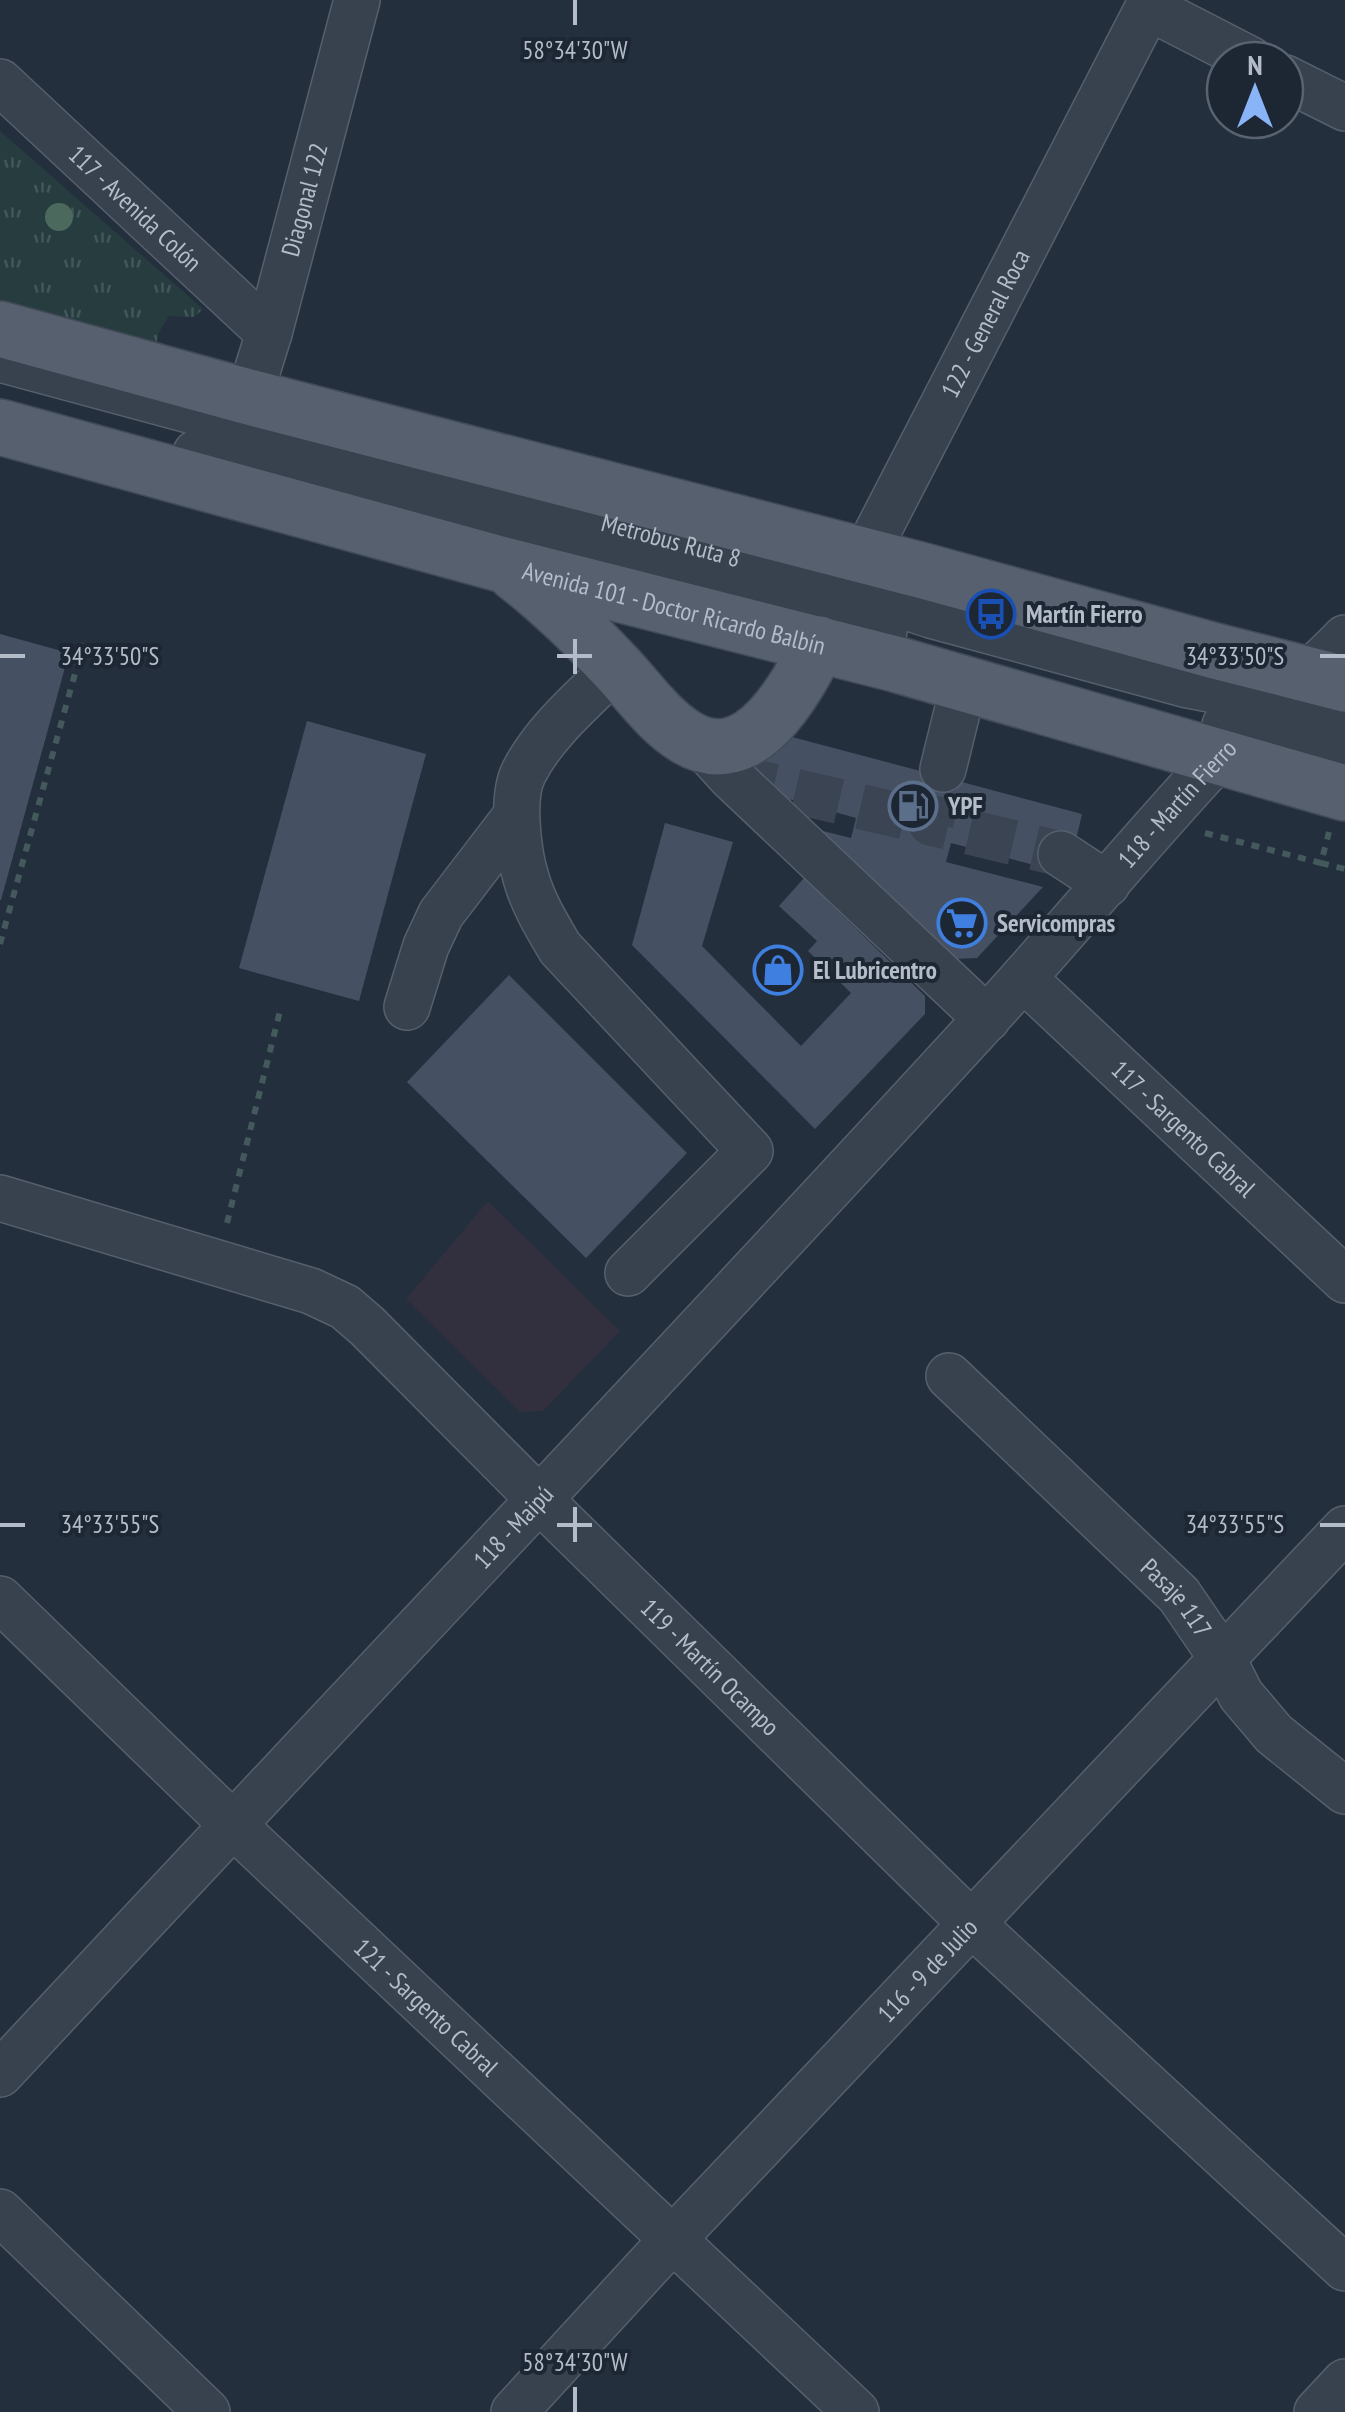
<svg xmlns="http://www.w3.org/2000/svg" width="1345" height="2412" viewBox="0 0 1345 2412" font-family="'PT Sans Narrow',sans-serif">
<defs>
<pattern id="grass-tufts" width="24" height="20" patternUnits="userSpaceOnUse" patternTransform="scale(2.5)"><rect width="24" height="20" fill="#263c3f"/><path d="M3 7l-1-3M5 7V3M7 7l1-3M15 17l-1-3M17 17v-4M19 17l1-3" fill="none" stroke="#435659"/></pattern>
</defs>
<rect width="100%" height="100%" fill="#242f3e"/>
<path fill="#32303f" d="M 488,1201 L 620,1331 L 543,1411 L 520,1412 L 406,1299 Z"/>
<path fill="url(#grass-tufts)" d="M 0,131 L 203,309 L 194,317 L 169,316 L 159,332 L 154,352 L 0,311 Z"/>
<path fill="#455162" d="M 0,634 L 69,653 L 1,900 L 0,900 Z
M 307,721 L 426,754 L 359,1001 L 239,968 Z
M 751,726 L 1082,814 L 1068,874 L 951,843 L 946,862 L 1043,887 L 977,958 L 952,959 L 815,829 L 851,838 L 856,818 L 735,784 Z
M 665,823 L 733,842 L 702,946 L 801,1046 L 851,993 L 808,951 L 817,941 L 779,906 L 804,878 L 925,996 L 925,1014 L 815,1129 L 632,945 Z
M 509,975 L 687,1153 L 586,1258 L 407,1082 Z"/>
<g fill="none" stroke-linecap="round" stroke-linejoin="round">
<path stroke="#3a4453" stroke-width="45" stroke-dasharray="45 22" stroke-linecap="butt" d="M 730,776 L 931,823
M 937,796 L 931,823 L 1061,854"/>
<g stroke="#565f6c" stroke-width="48">
<g id="minor">
<path d="M 1148,7 L 1251,60"/>
<path d="M 1285,78 L 1345,108"/>
<path id="s1" d="M 0,82 L 269,333"/>
<path id="s2" d="M 0,359 L 845,587 L 931,615 L 1188,685 L 1345,715"/>
<path id="s3" d="M 249,397 L 269,333 L 357,0"/>
<path d="M 196,453 L 769,603 L 832,616 L 884,631"/>
<path id="s4" d="M 847,584 L 865,556 L 1152,0"/>
<path d="M 616,667 C 584,699 545,731 524,772 C 511,796 518,852 526,878 C 533,903 547,926 560,948 L 750,1151 L 628,1273"/>
<path d="M 1225,725 L 1345,752"/>
<path d="M 702,745 L 730,776 L 987,1019"/>
<path d="M 943,769 L 964,684"/>
<path d="M 1061,854 L 1107,884"/>
<path id="s5" d="M 1023,978 L 1345,1280"/>
<path d="M 407,1007 L 426,946 L 441,914 L 516,816"/>
<path id="s6" d="M 0,1198 L 311,1291 L 345,1307 L 367,1326 L 540,1500 L 972,1924 L 1345,2268"/>
<path id="s7" d="M 949,1376 L 1179,1595 L 1222,1658 L 1241,1695 L 1274,1734 L 1345,1791"/>
<path id="s8" d="M 0,1599 L 232,1824 L 856,2412"/>
<path id="s9" d="M 0,2074 C 328,1721 661,1374 986,1019 C 1064,934 1137,845 1216,760 C 1256,717 1304,681 1345,638"/>
<path d="M 0,2212 L 207,2412"/>
<path id="s10" d="M 514,2412 L 673,2239 L 1345,1529"/>
<path d="M 1317,2412 L 1345,2382"/>
</g>
</g>
<g stroke="#414a57" stroke-width="58">
<g id="major">
<path d="M 0,329 L 249,397 L 924,571 L 1215,651 L 1345,684"/>
<path id="s11" d="M 0,427 L 504,565 L 895,664 L 1345,793"/>
<path d="M 515,573 C 551,601 584,633 616,667 C 638,690 658,720 686,737 C 750,776 795,690 819,644"/>
</g>
</g>
<path stroke="#44595c" stroke-width="6" stroke-dasharray="8 8" stroke-linecap="butt" d="M 1205,833 L 1321,863 L 1329,832
M 1321,863 L 1345,869
M 0,944 L 84,641
M 227,1223 L 280,1011"/>
<use href="#minor" stroke="#38414e" stroke-width="45"/>
<use href="#major" stroke="#56606e" stroke-width="55"/>
</g>
<circle fill="#4b6a5d" cx="59" cy="217" r="14"/>
<path fill="none" stroke="#b4bcc9" stroke-width="4" d="M 575,0 L 575,25M 575,639 L 575,674M 0,656 L 25,656M 557,656 L 592,656M 1320,656 L 1345,656M 575,1507 L 575,1542M 0,1525 L 25,1525M 557,1525 L 592,1525M 1320,1525 L 1345,1525M 575,2387 L 575,2412"/>
<defs>
<g id="bus-ring" transform="scale(2.5)"><circle r="9.5" fill="#1d2633" stroke="#1a4fb4" stroke-width="1.5"/><path d="M-5-6H5V4H4V6H2V4H-2V6H-4V4H-5ZM-3.5-4V0h7V-4ZM-3.5 1.2v1.5H-2V1.2ZM2 1.2v1.5H3.5V1.2Z" fill="#1a4fb4"/></g>
<g id="fuel-ring" transform="scale(2.5)"><circle r="9.5" fill="#1d2633" stroke="#5c6f8a" stroke-width="1.5"/><path d="M-5.5-6h7V0h2V4h1.3V-2.5L3-4.5l.8-.8L6-3V5H2.5V1h-1V6h-7ZM-4.2-4.7v3.2H.2V-4.7Z" fill="#5c6f8a"/></g>
<g id="supermarket-ring" transform="scale(2.5)"><circle r="9.5" fill="#1d2633" stroke="#3f7fe0" stroke-width="1.5"/><path d="M-6-5.5h2.5l.6 2H6L4.5 2H-2.5L-4.4-4H-6ZM-1.5 3.2a1.3 1.3 0 1 0 .1 0ZM3 3.2a1.3 1.3 0 1 0 .1 0Z" fill="#3f7fe0"/></g>
<g id="shop-ring" transform="scale(2.5)"><circle r="9.5" fill="#1d2633" stroke="#3f7fe0" stroke-width="1.5"/><path d="M-5-2.5h2.3a2.7 3.5 0 0 1 5.4 0H5L5.5 6h-11ZM-1.5-2.5h3a1.5 2.3 0 0 0-3 0Z" fill="#3f7fe0"/></g>
</defs>
<g fill-rule="evenodd">
<use href="#bus-ring" x="991" y="614"/>
<use href="#fuel-ring" x="913" y="806"/>
<use href="#supermarket-ring" x="962" y="923"/>
<use href="#shop-ring" x="778" y="970"/>
</g>
<g text-anchor="middle" stroke-width="8" stroke-linejoin="round" paint-order="stroke">
<g font-size="25" fill="#b4bcc9" stroke="#1d2633">
<text dy="9" stroke="none"><textPath href="#s3" startOffset="205">Diagonal 122</textPath></text>
<text dy="9" stroke="none"><textPath href="#s1" startOffset="185">117 - Avenida Colón</textPath></text>
<text dy="9" stroke="none"><textPath href="#s4" startOffset="295">122 - General Roca</textPath></text>
<text dy="9" stroke="none"><textPath href="#s2" startOffset="695">Metrobus Ruta 8</textPath></text>
<text dy="9" stroke="none"><textPath href="#s11" startOffset="698">Avenida 101 - Doctor Ricardo Balbín</textPath></text>
<text dy="9" stroke="none"><textPath href="#s9" startOffset="1732">118 - Martín Fierro</textPath></text>
<text dy="9" stroke="none"><textPath href="#s5" startOffset="220">117 - Sargento Cabral</textPath></text>
<text dy="9" stroke="none"><textPath href="#s9" startOffset="750">118 - Maipú</textPath></text>
<text dy="9" stroke="none"><textPath href="#s7" startOffset="318">Pasaje 117</textPath></text>
<text dy="9" stroke="none"><textPath href="#s6" startOffset="875">119 - Martín Ocampo</textPath></text>
<text dy="9" stroke="none"><textPath href="#s10" startOffset="605">116 - 9 de Julio</textPath></text>
<text dy="9" stroke="none"><textPath href="#s8" startOffset="590">121 - Sargento Cabral</textPath></text>
</g>
<g font-size="25" font-weight="bold" fill="#b4bcc9" stroke="#1d2633" text-anchor="start">
<text x="1026" y="623">Martín Fierro</text>
<text x="948" y="815">YPF</text>
<text x="997" y="932">Servicompras</text>
<text x="813" y="979">El Lubricentro</text>
</g>
</g>
<g font-size="25" text-anchor="middle" fill="#b4bcc9" stroke="#1d2633" stroke-width="8" stroke-linejoin="round" paint-order="stroke">
<text x="575" y="59">58°34'30"W</text>
<text x="110" y="665">34°33'50"S</text>
<text x="1235" y="665">34°33'50"S</text>
<text x="110" y="1533">34°33'55"S</text>
<text x="1235" y="1533">34°33'55"S</text>
<text x="575" y="2371">58°34'30"W</text>
</g>
<g transform="translate(1255 90)"><circle r="48" fill="#1d2633" stroke="#59626f" stroke-width="2.5"/>
<path d="M0-8L18 38L0 25L-18 38Z" fill="#8ab4f8"/>
<text y="-15" font-size="28" font-weight="bold" text-anchor="middle" fill="#b4bcc9">N</text>
</g>
</svg>
